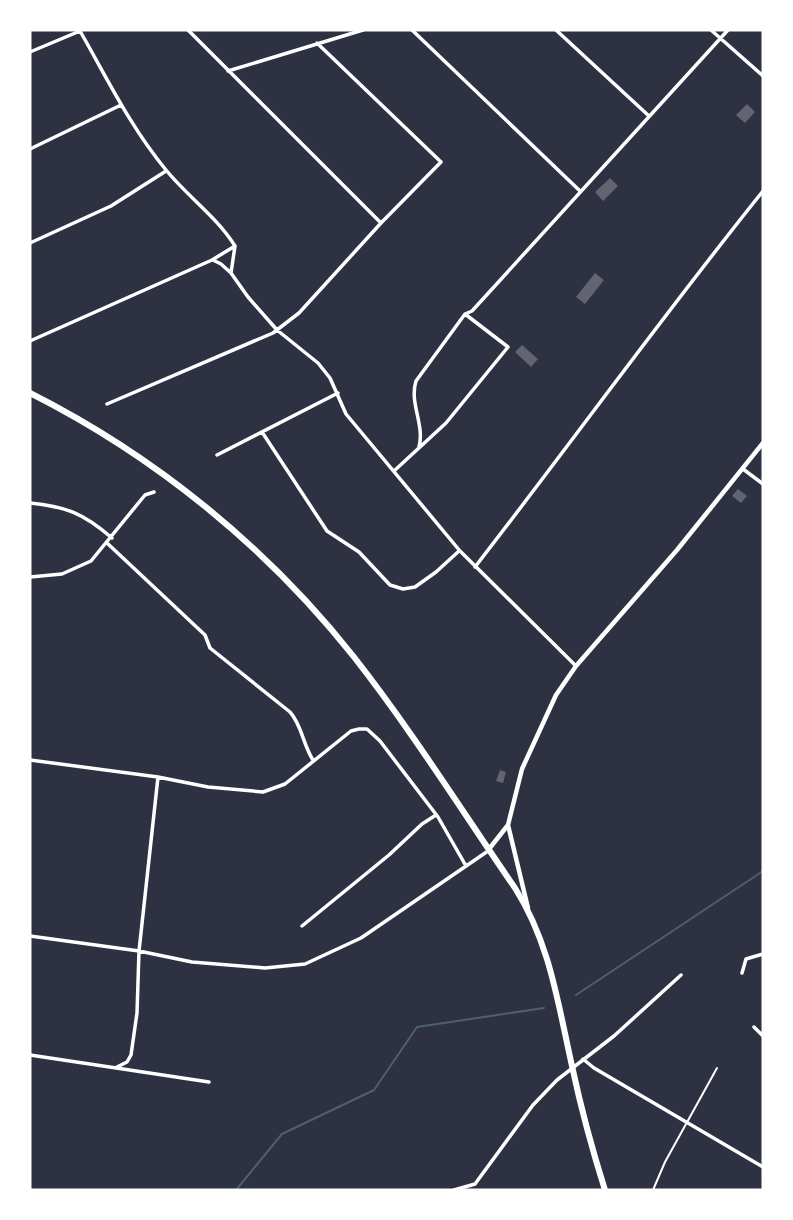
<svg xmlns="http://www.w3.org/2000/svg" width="793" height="1220" viewBox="0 0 793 1220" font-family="Commissioner,sans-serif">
<rect width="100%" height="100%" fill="#2d3142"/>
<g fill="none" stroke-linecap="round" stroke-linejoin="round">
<path stroke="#4f5d75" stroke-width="2" d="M 576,995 L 763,871
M 236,1190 L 282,1134 L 374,1090 L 417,1027 L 544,1008"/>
</g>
<path fill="#626471" d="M 747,104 L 755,112 L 745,123 L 736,115 Z
M 610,178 L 618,186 L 603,201 L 595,192 Z
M 595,273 L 604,280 L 585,304 L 576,297 Z
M 522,345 L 538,359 L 531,367 L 515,352 Z
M 738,489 L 747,496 L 741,503 L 732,496 Z
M 500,770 L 506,772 L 503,783 L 496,781 Z"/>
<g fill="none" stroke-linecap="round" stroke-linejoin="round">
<path stroke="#fff" stroke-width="2" d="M 653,1190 L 665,1162 L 717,1068"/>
<path stroke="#fff" stroke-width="3.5" d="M 188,30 L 381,223
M 412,30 L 580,191
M 556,30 L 649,116
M 711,30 L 763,76
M 80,31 C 107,78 131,128 166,170 C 188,197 217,217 235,246 L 231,273 L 248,297 L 277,330 L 318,363 L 330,378 L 346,414 L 460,551 L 576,666
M 30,52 L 80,31
M 228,71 L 363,30
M 30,149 L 121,105
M 30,243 L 111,206 L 166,171
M 213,260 L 221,264 L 231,273
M 30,341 L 212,260 L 235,246
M 107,404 L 273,333 L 299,313 L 381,223 L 441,162 L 317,43
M 262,432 L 327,531 L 359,552 L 390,585 L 403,589 L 415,587 L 436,572 L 459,551
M 419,447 C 425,425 409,403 416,381 L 465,314 L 472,311 L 728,30
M 217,455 L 338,393
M 743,469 L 763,484
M 394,471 L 446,423 L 508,347 L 465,314
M 30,503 C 67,507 83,513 112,538
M 107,543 L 205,635 L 210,648 L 290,712 C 302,725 303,745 313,760
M 475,567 C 572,442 664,314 763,191
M 30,577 L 62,574 L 91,561 L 145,495 L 154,492
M 30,760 L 158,777 L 208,787 L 263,792 L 285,784 L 351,731 L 359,729 L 367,729 L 380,741 L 438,817 L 466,866
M 302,926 L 389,855 L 422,824 L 436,815
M 30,936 L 139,951 L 192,962 L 265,968 L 305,964 L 361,938 L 488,851
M 742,973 L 746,959 L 763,954
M 754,1027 L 763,1036
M 30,1055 L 209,1082
M 583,1059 L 594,1068 L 763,1167
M 117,1067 L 127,1062 L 131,1055 L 137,1013 L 139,951 L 158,777
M 454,1190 L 475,1184 L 533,1105 L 557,1080 L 614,1036 L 681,975"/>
<path stroke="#fff" stroke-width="4.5" d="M 508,825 L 528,908
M 489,849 L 508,825 L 522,769 L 556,695 L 576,666 L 677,550 L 763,443"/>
<path stroke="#fff" stroke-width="6" d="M 30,393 C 155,456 267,547 354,657 C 412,731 462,811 515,888 C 550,943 558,1004 572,1066 C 581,1108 592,1149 605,1190"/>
</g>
<rect width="793" height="1220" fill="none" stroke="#ffffff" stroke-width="63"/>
</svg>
